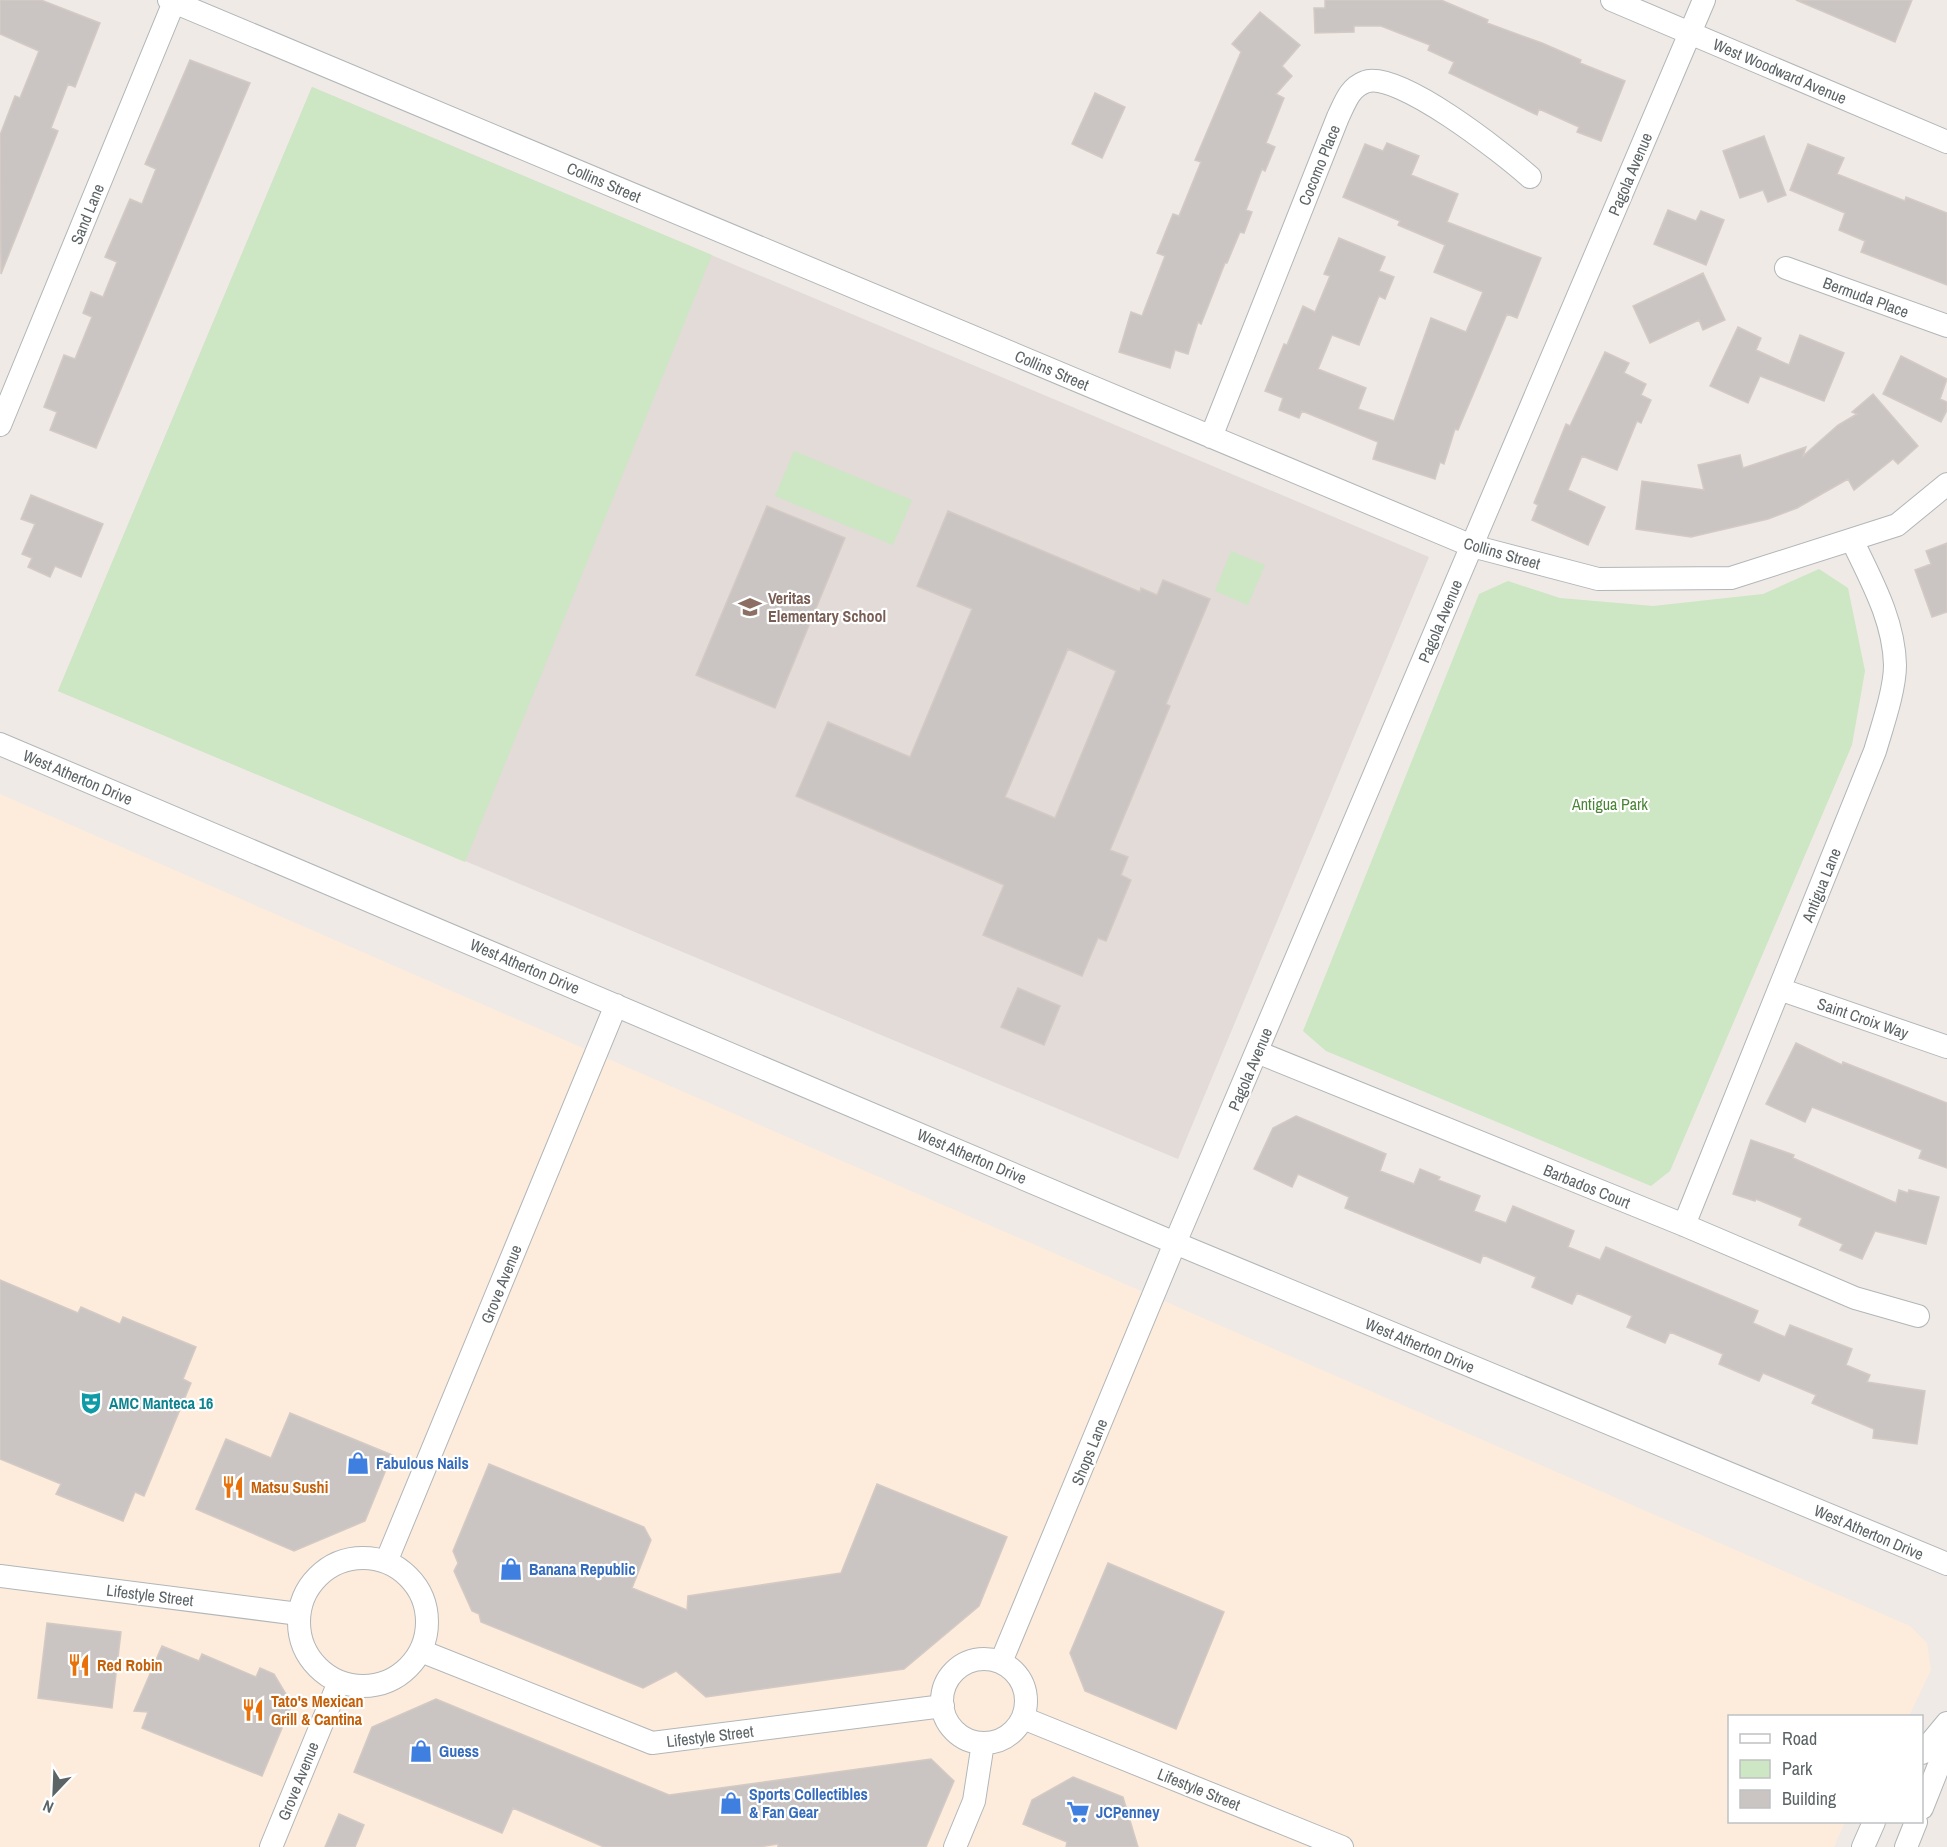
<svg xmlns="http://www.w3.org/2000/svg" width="1947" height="1847" viewBox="0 0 1947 1847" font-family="'Archivo Narrow',sans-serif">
<rect width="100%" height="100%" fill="#efeae6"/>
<path fill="#fdecdc" d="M 0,794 L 1910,1626 L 1927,1643 L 1931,1670 L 1909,1716 L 1730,1716 L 1730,1822 L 1845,1822 L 1834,1847 L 0,1847 Z"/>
<path fill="#e2dbd7" d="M 312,87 L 1429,557 L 1178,1159 L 58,691 Z"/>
<path fill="#cde6c3" d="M 312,87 L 712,255 L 465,862 L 58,691 Z
M 794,451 L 912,500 L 893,545 L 775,496 Z
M 1231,551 L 1265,565 L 1248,605 L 1215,591 Z
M 1819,569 L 1848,588 L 1865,671 L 1852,745 L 1670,1171 L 1651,1186 L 1326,1051 L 1303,1031 L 1479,594 L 1508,581 L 1560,598 L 1653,606 L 1763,594 Z"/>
<path fill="#cac5c3" stroke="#d4cac4" stroke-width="1.5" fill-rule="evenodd" d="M 0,0 L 41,0 L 100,23 L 75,87 L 68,84 L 51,128 L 58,131 L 1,274 L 0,135 L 15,96 L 20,98 L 39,51 L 0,34 Z
M 1325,0 L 1441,0 L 1488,20 L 1487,23 L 1542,43 L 1581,60 L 1580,63 L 1625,81 L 1601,141 L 1577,132 L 1579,127 L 1539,109 L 1537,115 L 1449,73 L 1454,62 L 1428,50 L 1430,45 L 1381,26 L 1354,26 L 1354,32 L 1315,33 L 1314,8 L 1325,8 Z
M 1796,0 L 1912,0 L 1895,42 Z
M 1260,12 L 1300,45 L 1282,66 L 1292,76 L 1276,94 L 1284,98 L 1266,143 L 1275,147 L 1265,171 L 1262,169 L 1246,210 L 1252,212 L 1244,233 L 1240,232 L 1227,263 L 1225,263 L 1201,324 L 1198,322 L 1188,354 L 1175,350 L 1170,368 L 1119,352 L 1131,312 L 1142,316 L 1165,256 L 1157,253 L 1173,214 L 1179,216 L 1201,162 L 1195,160 L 1241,52 L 1232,44 Z
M 190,60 L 250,83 L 96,448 L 50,430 L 57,412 L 44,407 L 64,355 L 75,359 L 92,317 L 83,313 L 91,292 L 103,297 L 117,262 L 105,257 L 130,199 L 142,204 L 156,169 L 145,164 Z
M 1095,93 L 1125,107 L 1102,158 L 1072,144 Z
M 1764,136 L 1786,195 L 1768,202 L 1763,190 L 1740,198 L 1723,151 Z
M 1387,143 L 1419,156 L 1411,175 L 1458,194 L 1447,222 L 1541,258 L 1517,318 L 1507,314 L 1458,430 L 1455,429 L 1444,464 L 1440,462 L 1435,479 L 1373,459 L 1378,442 L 1302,411 L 1299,418 L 1279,410 L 1283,398 L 1265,391 L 1284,344 L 1287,345 L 1303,306 L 1315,312 L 1330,276 L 1324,274 L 1339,238 L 1385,257 L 1379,271 L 1394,277 L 1385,299 L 1379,296 L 1359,345 L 1332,335 L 1318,369 L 1366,388 L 1358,409 L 1394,421 L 1431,318 L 1466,332 L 1483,292 L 1434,272 L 1445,245 L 1398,225 L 1400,221 L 1343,197 L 1365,144 L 1383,151 Z
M 1808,144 L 1844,158 L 1837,174 L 1905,201 L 1906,197 L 1947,213 L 1947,285 L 1861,252 L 1865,241 L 1839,230 L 1845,213 L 1790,190 Z
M 1668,210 L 1696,221 L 1701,211 L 1724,220 L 1706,265 L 1654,244 Z
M 1703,273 L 1725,320 L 1703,330 L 1699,320 L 1650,343 L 1633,306 Z
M 1738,327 L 1761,338 L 1756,350 L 1789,365 L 1800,335 L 1844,353 L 1824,401 L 1760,376 L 1748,403 L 1710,386 Z
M 1605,352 L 1629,363 L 1624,373 L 1646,384 L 1641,395 L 1651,400 L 1641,423 L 1637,421 L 1617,470 L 1582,456 L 1568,490 L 1605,507 L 1588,545 L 1532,520 L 1538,505 L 1534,503 L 1566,424 L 1570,426 Z
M 1901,356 L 1947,379 L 1940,399 L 1947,402 L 1947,410 L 1941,422 L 1883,394 Z
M 1873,394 L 1918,446 L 1898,464 L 1893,459 L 1854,490 L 1848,479 L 1797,508 L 1768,519 L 1691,537 L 1636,529 L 1642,481 L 1704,490 L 1698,465 L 1740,455 L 1743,468 L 1806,447 L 1803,456 L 1838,425 L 1857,414 L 1852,412 Z
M 31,495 L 103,524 L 81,577 L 55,566 L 50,577 L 28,567 L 32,558 L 22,554 L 35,524 L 21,519 Z
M 767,506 L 845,538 L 775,708 L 696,675 Z
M 948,511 L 1140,592 L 1141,588 L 1157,595 L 1163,580 L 1210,599 L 1166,704 L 1170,706 L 1110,850 L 1128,857 L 1121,875 L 1131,880 L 1106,941 L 1098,938 L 1082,976 L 983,935 L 1004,885 L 796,796 L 828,722 L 910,757 L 972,609 L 917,586 ZM 1068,649 L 1116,671 L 1055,818 L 1005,797 Z
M 1947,543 L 1947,612 L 1932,617 L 1915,570 L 1931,564 L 1926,551 Z
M 1018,988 L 1060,1006 L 1044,1045 L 1001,1027 Z
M 1796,1043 L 1842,1065 L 1843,1062 L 1947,1103 L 1947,1168 L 1919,1158 L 1922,1150 L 1812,1107 L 1805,1122 L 1766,1104 Z
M 1296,1116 L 1386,1154 L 1380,1171 L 1414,1184 L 1420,1169 L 1440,1177 L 1438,1180 L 1480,1196 L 1474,1211 L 1506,1223 L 1513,1206 L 1574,1231 L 1568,1247 L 1600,1260 L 1606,1247 L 1758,1311 L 1753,1323 L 1785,1337 L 1790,1325 L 1852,1349 L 1846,1365 L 1870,1375 L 1867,1382 L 1925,1391 L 1917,1444 L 1873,1438 L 1874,1429 L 1812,1403 L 1816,1395 L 1763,1373 L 1759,1381 L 1719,1364 L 1723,1354 L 1670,1332 L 1665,1343 L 1627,1327 L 1632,1316 L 1577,1293 L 1572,1304 L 1532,1287 L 1536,1277 L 1483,1255 L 1480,1263 L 1345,1208 L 1349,1197 L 1298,1174 L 1292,1187 L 1254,1169 L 1273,1128 Z
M 1751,1140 L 1794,1155 L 1793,1158 L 1896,1203 L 1899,1190 L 1908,1193 L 1909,1190 L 1939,1197 L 1926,1244 L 1875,1231 L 1862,1259 L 1840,1250 L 1843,1244 L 1799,1225 L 1802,1218 L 1756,1199 L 1755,1201 L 1733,1194 Z
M 0,1280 L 78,1313 L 81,1307 L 120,1324 L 123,1317 L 196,1347 L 183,1379 L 191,1383 L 144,1496 L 135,1492 L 123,1521 L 56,1494 L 61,1484 L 0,1459 Z
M 290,1413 L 392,1455 L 365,1521 L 294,1551 L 196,1509 L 226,1439 L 271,1458 Z
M 489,1464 L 644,1527 L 651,1540 L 632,1588 L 687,1610 L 688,1596 L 841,1573 L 877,1484 L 1007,1537 L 979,1606 L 904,1669 L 706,1697 L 676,1671 L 643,1688 L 481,1622 L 479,1614 L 472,1611 L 454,1571 L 458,1563 L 453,1551 Z
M 1108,1563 L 1224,1612 L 1176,1729 L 1085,1691 L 1070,1653 Z
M 47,1623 L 121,1632 L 112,1708 L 38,1698 Z
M 162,1646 L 199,1661 L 202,1654 L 256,1677 L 260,1668 L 274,1674 L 292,1704 L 262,1776 L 142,1728 L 148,1712 L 134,1711 Z
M 436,1699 L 669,1795 L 931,1759 L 954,1781 L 926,1847 L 778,1847 L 778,1844 L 759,1847 L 604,1847 L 513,1808 L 502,1833 L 354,1772 L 372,1727 Z
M 1073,1777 L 1123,1797 L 1138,1847 L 1066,1847 L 1067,1842 L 1023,1824 L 1032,1800 Z
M 339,1814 L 364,1825 L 355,1847 L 325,1847 Z"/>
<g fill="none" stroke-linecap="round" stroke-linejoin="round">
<g stroke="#b1b6b8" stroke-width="24">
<path id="minor" d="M 169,0 L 1472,546 L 1598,579 L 1731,578 L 1897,525 L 1947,484
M 1612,0 L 1947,142
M 1786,268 L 1947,326
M 0,425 L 174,2
M 1211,437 L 1338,117 C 1345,103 1349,88 1365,82 C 1397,69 1504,154 1530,177
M 0,744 L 1175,1243 L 1947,1564
M 1779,989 L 1947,1047
M 1257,1052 L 1684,1225 L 1855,1298 L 1918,1316
M 1684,1225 L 1875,751 C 1882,727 1895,690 1895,665 C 1894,620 1871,580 1852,540
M299 1622a64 64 0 1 1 128 0a64 64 0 1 1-128 0Z
M 386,1562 L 616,1005
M 0,1576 L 299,1614
M 421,1651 L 652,1743 L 943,1706
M942 1701a42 42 0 1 1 84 0a42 42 0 1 1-84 0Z
M 1001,1662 L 1175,1243 L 1704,0
M 1023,1718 L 1342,1847
M 1922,1753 L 1947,1723
M 1922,1808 L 1947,1745
M 271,1847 L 339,1682
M 955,1847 L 974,1801 L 983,1743
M 1863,1847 L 1874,1822
M 1906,1847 L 1916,1822"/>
</g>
<use href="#minor" stroke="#fff" stroke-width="22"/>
</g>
<defs>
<g id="school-bare" transform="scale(1.8)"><path d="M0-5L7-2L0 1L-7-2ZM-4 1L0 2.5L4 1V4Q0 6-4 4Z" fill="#8d6e63" stroke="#fff" stroke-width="2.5" paint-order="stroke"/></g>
<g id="theatre-bare" transform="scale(1.8)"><path d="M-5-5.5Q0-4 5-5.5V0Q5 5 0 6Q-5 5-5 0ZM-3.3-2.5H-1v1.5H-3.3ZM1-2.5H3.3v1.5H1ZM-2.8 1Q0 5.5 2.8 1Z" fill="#0f9aa8" stroke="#fff" stroke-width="2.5" paint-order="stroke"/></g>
<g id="shop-bare" transform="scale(1.8)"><path d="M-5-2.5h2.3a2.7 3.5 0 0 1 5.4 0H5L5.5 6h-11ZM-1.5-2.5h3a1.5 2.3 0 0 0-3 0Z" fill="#3f7fe0" stroke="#fff" stroke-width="2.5" paint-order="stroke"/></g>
<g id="restaurant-bare" transform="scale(1.8)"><path d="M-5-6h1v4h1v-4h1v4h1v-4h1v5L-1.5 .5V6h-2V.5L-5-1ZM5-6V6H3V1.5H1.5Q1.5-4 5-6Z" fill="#e8710a" stroke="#fff" stroke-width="2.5" paint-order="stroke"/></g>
<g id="supermarket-bare" transform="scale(1.8)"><path d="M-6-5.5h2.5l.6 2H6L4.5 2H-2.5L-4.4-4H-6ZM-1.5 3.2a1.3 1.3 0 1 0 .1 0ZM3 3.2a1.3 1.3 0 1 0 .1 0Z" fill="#3f7fe0" stroke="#fff" stroke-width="2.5" paint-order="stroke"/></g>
</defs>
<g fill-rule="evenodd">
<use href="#school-bare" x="750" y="607"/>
<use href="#theatre-bare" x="91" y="1403"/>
<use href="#shop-bare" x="358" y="1463"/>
<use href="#restaurant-bare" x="233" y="1487"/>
<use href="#shop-bare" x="511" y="1569"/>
<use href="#restaurant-bare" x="79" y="1665"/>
<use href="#restaurant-bare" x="253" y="1710"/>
<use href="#shop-bare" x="421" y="1751"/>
<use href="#shop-bare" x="731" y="1803"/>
<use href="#supermarket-bare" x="1078" y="1812"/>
</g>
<g text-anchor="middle" stroke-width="4.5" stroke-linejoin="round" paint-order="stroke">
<g font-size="16" fill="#5d6466" stroke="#fff">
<text transform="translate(1780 71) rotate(23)" y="6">West Woodward Avenue</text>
<text transform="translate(1319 165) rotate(-68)" y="6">Cocomo Place</text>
<text transform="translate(1630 174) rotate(-67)" y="6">Pagola Avenue</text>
<text transform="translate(604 182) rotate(23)" y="6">Collins Street</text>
<text transform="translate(87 214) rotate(-68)" y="6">Sand Lane</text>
<text transform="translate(1866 297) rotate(20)" y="6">Bermuda Place</text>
<text transform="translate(1052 370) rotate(23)" y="6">Collins Street</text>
<text transform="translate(1502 553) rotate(16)" y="6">Collins Street</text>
<text transform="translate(1440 621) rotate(-67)" y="6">Pagola Avenue</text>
<text transform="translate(78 777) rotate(23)" y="6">West Atherton Drive</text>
<text transform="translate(1821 885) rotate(-68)" y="6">Antigua Lane</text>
<text transform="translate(525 966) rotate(23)" y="6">West Atherton Drive</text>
<text transform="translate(1863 1018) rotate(19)" y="6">Saint Croix Way</text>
<text transform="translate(1250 1069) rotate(-67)" y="6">Pagola Avenue</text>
<text transform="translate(972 1156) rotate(23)" y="6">West Atherton Drive</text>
<text transform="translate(1587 1186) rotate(22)" y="6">Barbados Court</text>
<text transform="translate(501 1284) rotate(-68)" y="6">Grove Avenue</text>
<text transform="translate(1420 1345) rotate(23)" y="6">West Atherton Drive</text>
<text transform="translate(1089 1452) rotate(-68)" y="6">Shops Lane</text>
<text transform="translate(1869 1532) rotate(23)" y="6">West Atherton Drive</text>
<text transform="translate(150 1595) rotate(7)" y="6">Lifestyle Street</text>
<text transform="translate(710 1736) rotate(-7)" y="6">Lifestyle Street</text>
<text transform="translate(298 1781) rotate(-68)" y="6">Grove Avenue</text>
<text transform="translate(1199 1789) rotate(22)" y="6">Lifestyle Street</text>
</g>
<g font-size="16" font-weight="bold" fill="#785e54" stroke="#fff" text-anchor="start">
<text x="768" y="604">Veritas<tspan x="768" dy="18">Elementary School</tspan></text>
</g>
<g font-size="16" fill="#4a8436" stroke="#fff">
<text x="1610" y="810">Antigua Park</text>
</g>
<g font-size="16" font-weight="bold" fill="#0d838f" stroke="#fff" text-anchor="start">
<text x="109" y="1409">AMC Manteca 16</text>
</g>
<g font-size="16" font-weight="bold" fill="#366cbe" stroke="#fff" text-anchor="start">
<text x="376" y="1469">Fabulous Nails</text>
<text x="529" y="1575">Banana Republic</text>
<text x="439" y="1757">Guess</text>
<text x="749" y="1800">Sports Collectibles<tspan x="749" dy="18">&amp; Fan Gear</tspan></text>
<text x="1096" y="1818">JCPenney</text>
</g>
<g font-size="16" font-weight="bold" fill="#c56008" stroke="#fff" text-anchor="start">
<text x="251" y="1493">Matsu Sushi</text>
<text x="97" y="1671">Red Robin</text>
<text x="271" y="1707">Tato's Mexican<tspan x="271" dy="18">Grill &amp; Cantina</tspan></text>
</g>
</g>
<rect x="1728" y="1715" width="195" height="108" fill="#ffffff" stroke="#bec1c2" stroke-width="1.5"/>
<rect x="1740" y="1734" width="30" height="9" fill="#ffffff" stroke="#bec1c2" stroke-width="1.5"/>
<text x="1782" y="1745" font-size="18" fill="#5d6466">Road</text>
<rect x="1740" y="1760" width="30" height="18" fill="#cde6c3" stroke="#bec1c2" stroke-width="1.5"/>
<text x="1782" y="1775" font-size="18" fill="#5d6466">Park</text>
<rect x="1740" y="1790" width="30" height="18" fill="#cac5c3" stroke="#bec1c2" stroke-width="1.5"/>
<text x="1782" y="1805" font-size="18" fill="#5d6466">Building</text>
<g transform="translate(54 1793) rotate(203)" stroke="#ffffff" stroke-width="4.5" paint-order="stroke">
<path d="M0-4.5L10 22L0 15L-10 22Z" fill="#5d6466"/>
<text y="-9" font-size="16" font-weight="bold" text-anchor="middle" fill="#5d6466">N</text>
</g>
</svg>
